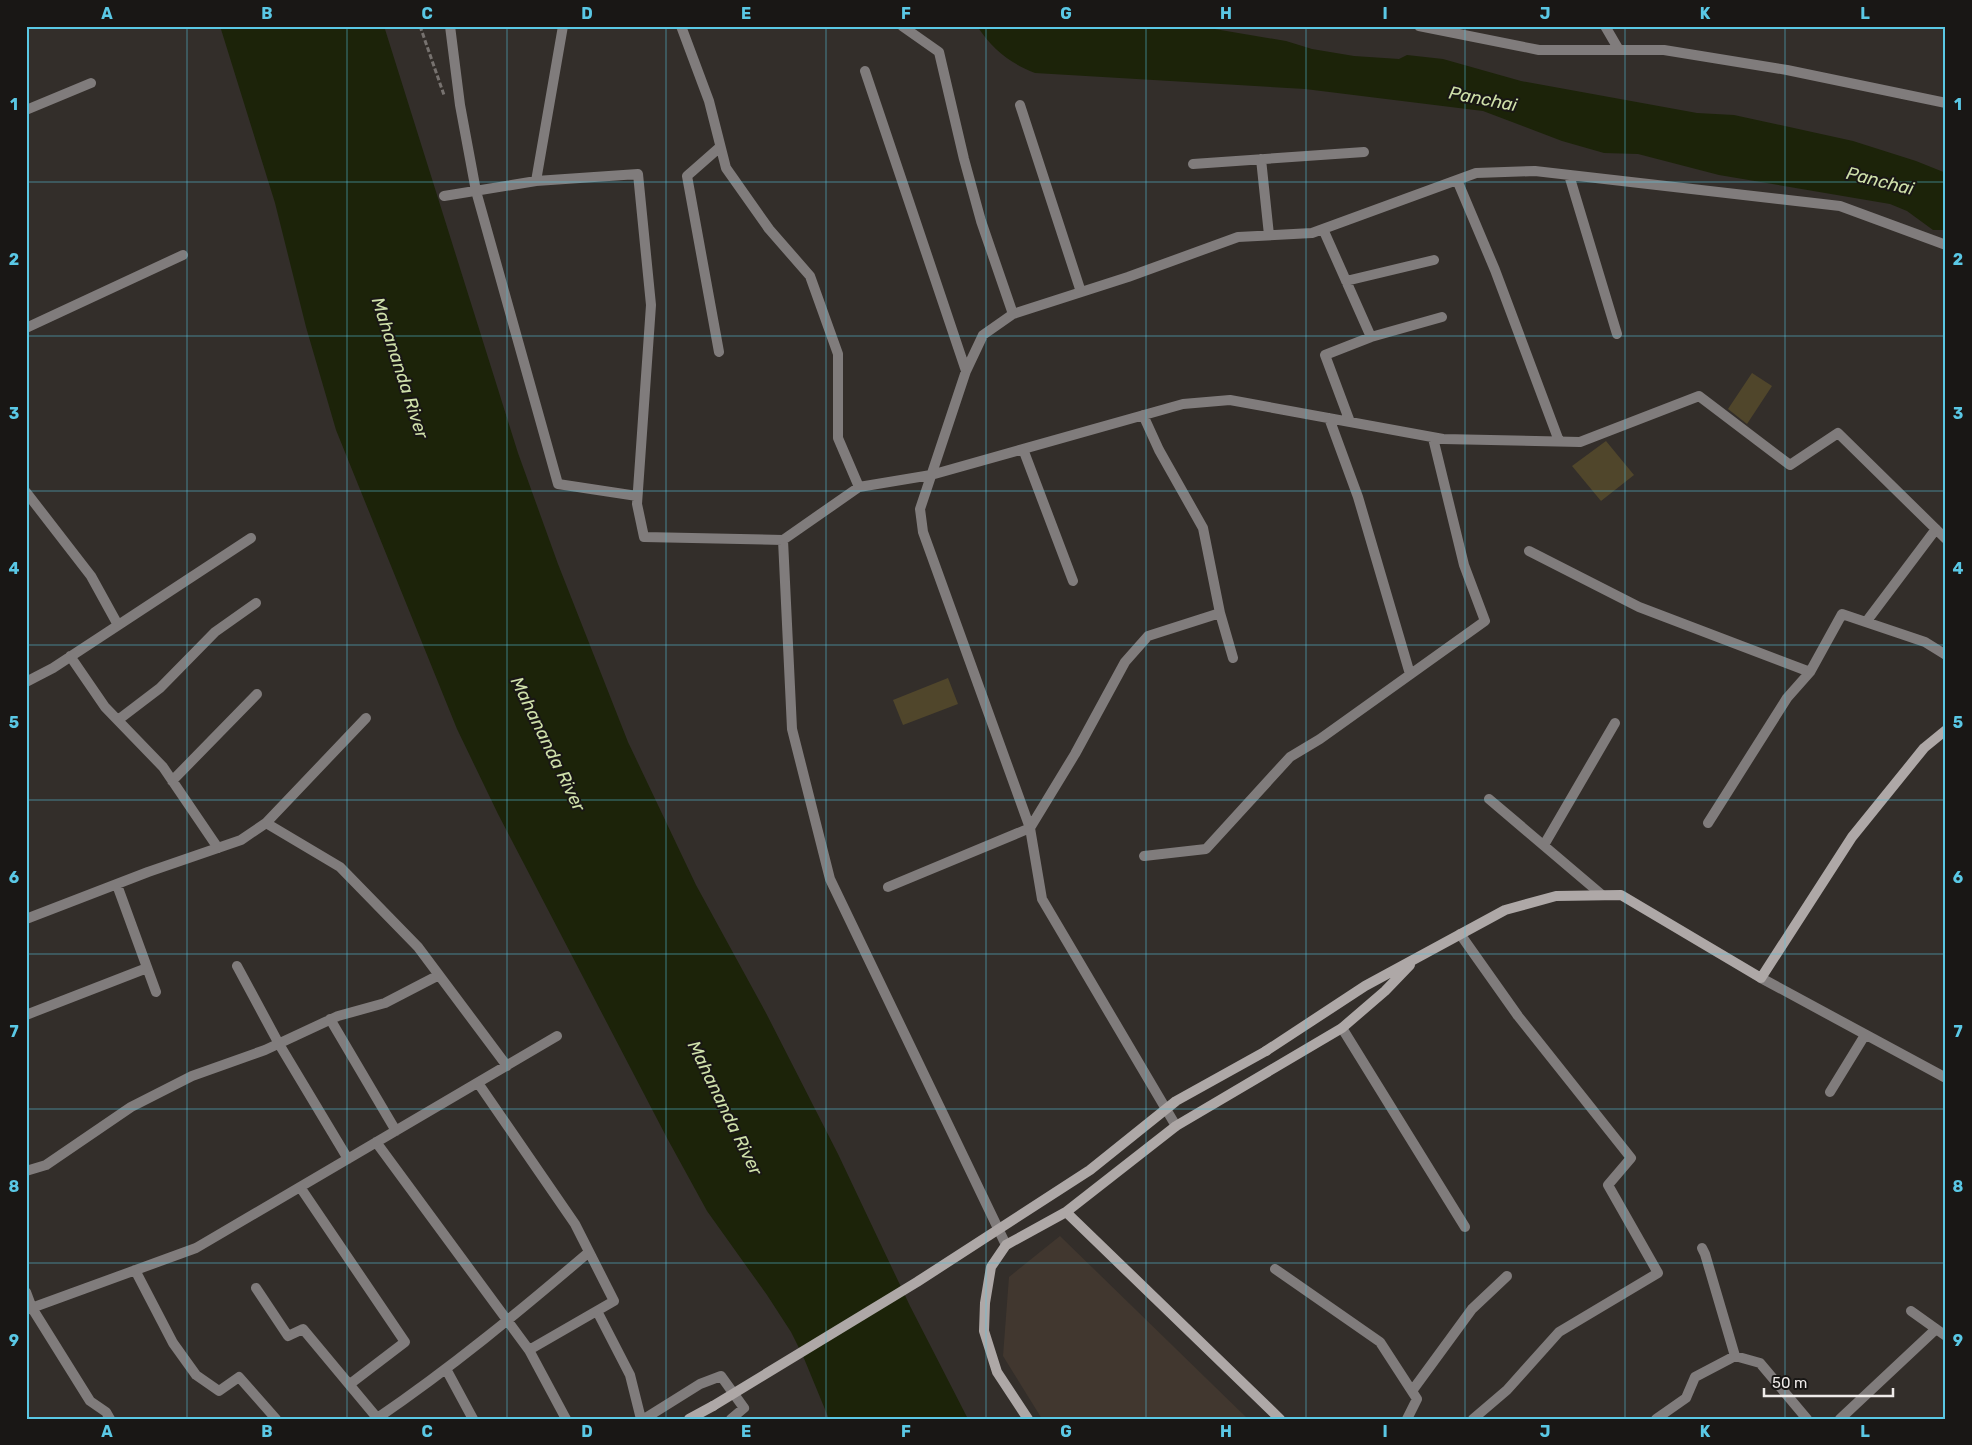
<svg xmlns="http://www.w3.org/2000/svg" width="1972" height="1445" viewBox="0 0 1972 1445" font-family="Rubik,sans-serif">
<rect width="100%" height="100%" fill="#332e2a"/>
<path fill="#41372f" d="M 1060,1236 L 1248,1419 L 1042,1419 L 1003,1356 L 1009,1277 Z"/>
<path fill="#1c2309" d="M 220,26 L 384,26 L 518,453 L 558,564 L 628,742 L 696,885 L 766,1013 L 838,1154 L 910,1306 L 968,1419 L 829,1419 L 803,1356 L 791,1332 L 767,1295 L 707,1211 L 667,1138 L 498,814 L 457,729 L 336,430 L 306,327 L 275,203 Z
M 977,26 L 1197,26 L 1286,41 L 1312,49 L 1354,56 L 1399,59 L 1407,55 L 1443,59 L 1521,81 L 1697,113 L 1734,115 L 1853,141 L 1916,161 L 1946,173 L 1946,230 L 1933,230 L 1907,211 L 1890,204 L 1719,175 L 1638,154 L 1604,153 L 1562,141 L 1483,111 L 1305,89 L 1035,73 C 1010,63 993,50 977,26 Z"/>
<path fill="#50462b" d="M 1752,373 L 1772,386 L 1747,424 L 1728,409 Z
M 1606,441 L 1634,475 L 1601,501 L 1572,466 Z
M 948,678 L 958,704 L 903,725 L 893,700 Z"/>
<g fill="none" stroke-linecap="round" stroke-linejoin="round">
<path stroke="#77726f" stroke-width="3" stroke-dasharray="5 2.5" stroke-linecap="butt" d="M 420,26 L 444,95"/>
<path stroke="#807c7c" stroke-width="10" d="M 450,26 L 460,105 L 476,191 L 558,484 L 637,496
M 681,26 L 709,101 L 726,168 L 769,229 L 810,276 L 838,354 L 838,438 L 859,487
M 902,26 L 939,52 L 964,159 L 981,221 L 1013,314
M 1419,26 L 1539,50 L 1664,50 L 1787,70 L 1946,103
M 1605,26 L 1619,50
M 865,71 L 966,371
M 1020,105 L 1081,292
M 26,110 L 91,83
M 1261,159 L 1269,235
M 1193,164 L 1364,152
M 1569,175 L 1617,334
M 1457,180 L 1495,270 L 1559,441
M 536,181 L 563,26
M 444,196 L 536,181 L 638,174 L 651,305 L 637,504 L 644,537 L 783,540 L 859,487 L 931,475 L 1183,404 L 1230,400 L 1443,439 L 1580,442 L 1699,396 L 1790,465 L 1838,433 L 1946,539
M 1323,229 L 1371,337
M 1346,281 L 1434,260
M 26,328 L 183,255
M 719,352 L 687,176 L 720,147
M 1143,415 L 1159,450 L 1203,528 L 1220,613 L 1233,658
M 1329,418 L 1358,497 L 1410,674
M 1350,422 L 1325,355 L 1371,337 L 1442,317
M 1023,449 L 1073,581
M 26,492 L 91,576 L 118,625
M 783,540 L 792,729 L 830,879 L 1006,1245
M 1529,551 L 1639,607 L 1810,672
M 1866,622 L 1936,529
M 70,656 L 105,707 L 163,767 L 218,848
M 26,682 L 53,668 L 251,538
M 118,720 L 160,688 L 215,632 L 256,603
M 172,781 L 257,694
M 1489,799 L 1602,895
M 266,823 L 340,867 L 418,947 L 507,1066
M 1708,823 L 1787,698 L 1810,672 L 1842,614 L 1925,642 L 1946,655
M 1544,845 L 1615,723
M 1144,856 L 1206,849 L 1290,757 L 1320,739 L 1485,621 L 1464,565 L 1433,438
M 117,885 L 156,992
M 888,887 L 1030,828 L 1075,754 L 1125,662 L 1148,636 L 1220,613
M 26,919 L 148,872 L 241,840 L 266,823 L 366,718
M 1460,934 L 1518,1016 L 1631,1158 L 1608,1185 L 1658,1273 L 1559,1332 L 1507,1390 L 1473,1419
M 237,966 L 279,1044 L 348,1159
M 1761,978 L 1946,1078
M 26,1015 L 147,968
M 330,1019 L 396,1131
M 1342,1028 L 1465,1227
M 478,1083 L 575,1224 L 614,1301 L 529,1350
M 1830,1092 L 1865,1035
M 1176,1126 L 1042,899 L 1030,828 L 923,532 L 920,509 L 966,371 L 983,335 L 1013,314 L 1128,277 L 1238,237 L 1312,233 L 1476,173 L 1535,171 L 1840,206 L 1946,245
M 376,1142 L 529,1350 L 566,1419
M 26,1171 L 46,1165 L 131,1107 L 192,1076 L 265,1050 L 338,1016 L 385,1003 L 439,975
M 300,1187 L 405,1342 L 350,1384
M 1702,1248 L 1705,1254 L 1735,1356
M 1275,1269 L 1380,1342 L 1417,1399 L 1407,1419
M 135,1270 L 173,1343 L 196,1375 L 219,1391 L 239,1377 L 276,1419
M 256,1288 L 288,1336 L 303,1329 L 378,1419
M 26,1292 L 32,1308 L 90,1401 L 106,1412 L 110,1419
M 26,1310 L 196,1248 L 557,1036
M 597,1311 L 630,1375 L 641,1419
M 1911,1311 L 1946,1336
M 446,1369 L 473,1419
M 1412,1391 L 1472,1309 L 1507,1276
M 376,1419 C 451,1368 520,1311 589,1252
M 644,1419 L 700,1384 L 721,1376 L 744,1408 L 731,1419
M 1656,1419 L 1686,1398 L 1695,1377 L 1735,1356 L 1760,1363 L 1807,1419
M 1840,1419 L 1936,1329"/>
<path stroke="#aea8a7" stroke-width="10" d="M 1266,1051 L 1365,986 L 1505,910 L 1556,896 L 1621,895 L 1761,978 L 1852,837 L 1924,748 L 1946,730
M 1066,1212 L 1280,1419
M 689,1419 L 713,1406
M 1028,1419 L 997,1372 L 984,1331 L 985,1303 L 991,1267 L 1006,1245 L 1066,1212 L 1176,1126 L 1342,1028 L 1385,991 L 1410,965"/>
<path stroke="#aea8a7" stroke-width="10" d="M 713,1406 L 917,1282 L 1090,1170 L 1176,1101 L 1266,1051"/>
</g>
<path fill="none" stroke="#5ac8e5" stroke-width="1" stroke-opacity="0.55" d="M 187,26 L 187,1419M 347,26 L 347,1419M 507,26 L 507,1419M 666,26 L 666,1419M 826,26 L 826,1419M 986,26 L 986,1419M 1146,26 L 1146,1419M 1306,26 L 1306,1419M 1465,26 L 1465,1419M 1625,26 L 1625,1419M 1785,26 L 1785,1419M 26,182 L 1946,182M 26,336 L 1946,336M 26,491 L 1946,491M 26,645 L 1946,645M 26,800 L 1946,800M 26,954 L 1946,954M 26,1109 L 1946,1109M 26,1263 L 1946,1263"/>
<g text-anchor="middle" stroke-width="4" stroke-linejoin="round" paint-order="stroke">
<g font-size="18" font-style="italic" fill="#cfe0aa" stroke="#191715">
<text transform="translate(1483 99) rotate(11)" y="6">Panchai</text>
<text transform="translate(1880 181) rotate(14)" y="6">Panchai</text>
<text transform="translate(400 368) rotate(72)" y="6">Mahananda River</text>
<text transform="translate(548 744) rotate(64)" y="6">Mahananda River</text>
<text transform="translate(725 1108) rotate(64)" y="6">Mahananda River</text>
</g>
</g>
<rect width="1972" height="1445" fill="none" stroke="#191715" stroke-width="55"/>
<path d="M1764 1388v8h129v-8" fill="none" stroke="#efebe9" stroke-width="2.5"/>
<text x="1772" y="1388" font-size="15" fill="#efebe9" stroke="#191715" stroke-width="4" paint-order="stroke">50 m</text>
<rect x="28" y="28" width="1916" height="1390" fill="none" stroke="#5ac8e5" stroke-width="2"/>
<g font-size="16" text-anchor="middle" font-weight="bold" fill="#5ac8e5">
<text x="107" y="19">A</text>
<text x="267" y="19">B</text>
<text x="427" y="19">C</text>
<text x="587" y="19">D</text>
<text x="746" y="19">E</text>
<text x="906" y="19">F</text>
<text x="1066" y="19">G</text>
<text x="1226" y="19">H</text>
<text x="1385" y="19">I</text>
<text x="1545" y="19">J</text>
<text x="1705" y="19">K</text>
<text x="1865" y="19">L</text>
<text x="14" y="110">1</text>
<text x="1958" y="110">1</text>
<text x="14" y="265">2</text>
<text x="1958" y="265">2</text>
<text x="14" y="419">3</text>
<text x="1958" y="419">3</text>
<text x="14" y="574">4</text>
<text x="1958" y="574">4</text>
<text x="14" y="728">5</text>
<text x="1958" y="728">5</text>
<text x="14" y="883">6</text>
<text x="1958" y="883">6</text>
<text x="14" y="1037">7</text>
<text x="1958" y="1037">7</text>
<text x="14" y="1192">8</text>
<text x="1958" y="1192">8</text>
<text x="14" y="1346">9</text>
<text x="1958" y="1346">9</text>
<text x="107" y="1437">A</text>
<text x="267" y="1437">B</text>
<text x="427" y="1437">C</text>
<text x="587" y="1437">D</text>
<text x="746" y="1437">E</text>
<text x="906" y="1437">F</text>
<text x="1066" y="1437">G</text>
<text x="1226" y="1437">H</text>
<text x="1385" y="1437">I</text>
<text x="1545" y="1437">J</text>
<text x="1705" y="1437">K</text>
<text x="1865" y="1437">L</text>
</g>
</svg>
